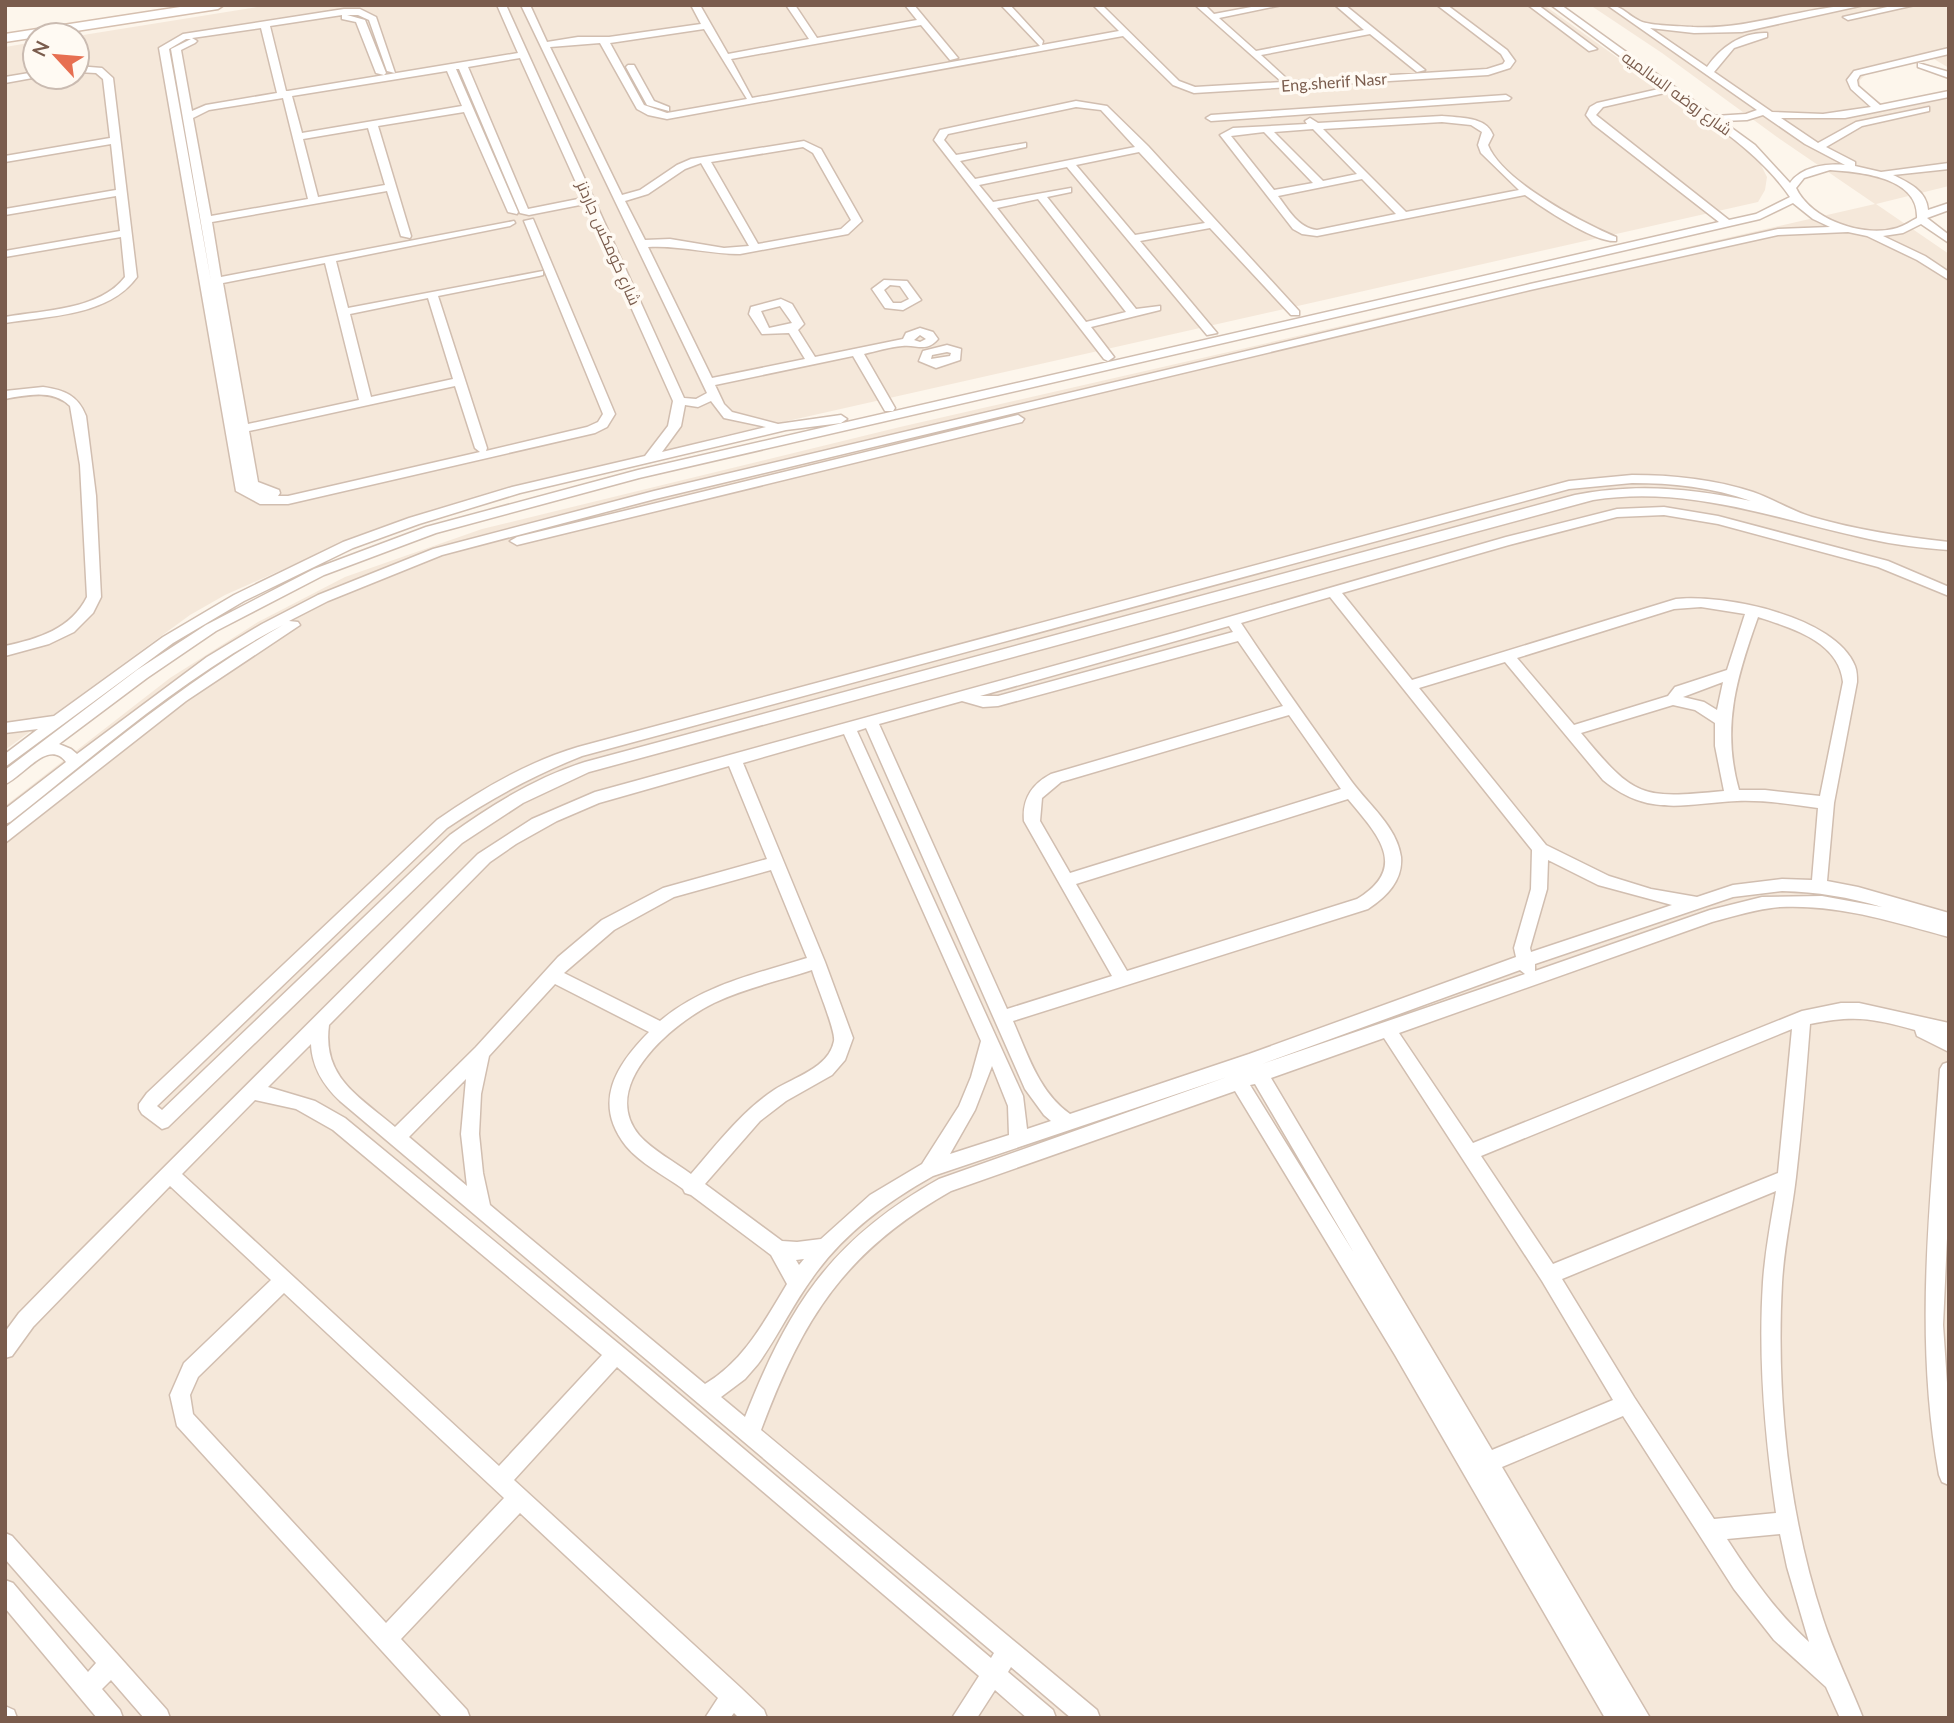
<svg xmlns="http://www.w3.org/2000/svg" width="1954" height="1723" viewBox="0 0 1954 1723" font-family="Lato,Cairo,sans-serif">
<rect width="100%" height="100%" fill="#fdf6ec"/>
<path fill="#f5e8da" d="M 270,5 L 1544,5 L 1745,149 L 1761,165 L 1767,177 L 1765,190 L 1758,202 L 717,437 L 347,541 L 225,595 L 190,615 L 5,750 L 5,47 L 35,42 L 35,77 L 77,77 L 77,36 Z
M 1590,5 L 1949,5 L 1949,68 L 1934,59 L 1866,74 L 1860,80 L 1860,85 L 1863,91 L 1891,110 L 1949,97 L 1949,186 L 1876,204 L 1949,254 L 1949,1718 L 5,1718 L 5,806 L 170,678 L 258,622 L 345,577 L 482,529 L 900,427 L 1875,204 L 1777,137 L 1662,53 Z"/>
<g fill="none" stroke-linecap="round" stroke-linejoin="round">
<g stroke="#d1beb0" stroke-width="3">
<path id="minor" d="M 497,5 L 506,5 L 684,398 L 696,399 L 707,393 L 521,5 L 530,5 L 547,42 L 578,37 L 609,37 L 701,24 L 691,5 L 700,5 L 728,54 L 809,39 L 786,5 L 795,5 L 817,38 L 917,20 L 905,5 L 914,5 L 958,58 L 950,60 L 921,25 L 731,59 L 752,98 L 1040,46 L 1001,5 L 1010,5 L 1043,41 L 1042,45 L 1119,31 L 1093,5 L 1102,5 L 1179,81 L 1195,87 L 1282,82 L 1195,5 L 1205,5 L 1214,14 L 1262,5 L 1282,5 L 1219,18 L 1256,51 L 1364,30 L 1335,5 L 1345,5 L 1425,70 L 1417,72 L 1370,34 L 1261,55 L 1285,77 L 1287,79 L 1283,82 L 1487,69 L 1503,64 L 1505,61 L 1501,54 L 1437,5 L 1447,5 L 1507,50 L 1515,61 L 1510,68 L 1488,75 L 1194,93 L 1173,85 L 1123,36 L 667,119 L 648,115 L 637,109 L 600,43 L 550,47 L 622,195 L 640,190 L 677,165 L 691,159 L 804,141 L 821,149 L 862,221 L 848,234 L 740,254 C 709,254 679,245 648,247 L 712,378 L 805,359 L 789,333 L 762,334 L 749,314 L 751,307 L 781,299 L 792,304 L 804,324 L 798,330 L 815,357 L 903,339 L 906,333 L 920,328 L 933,332 L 938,339 C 926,353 917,344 902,346 C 890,347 876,351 864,354 L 895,408 L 893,411 L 885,411 L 853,356 L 715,385 L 724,404 L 732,412 L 778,424 L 841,415 L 847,419 L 841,423 L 786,430 L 520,493 L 419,524 L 353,548 L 244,601 L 173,643 L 5,767 L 5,754 L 38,729 L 5,733 L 5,723 L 54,716 L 163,637 L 234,595 L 343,542 L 409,518 L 512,487 L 645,456 L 668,426 L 673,401 L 585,204 L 529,215 L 520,213 L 459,69 L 456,69 L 518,212 L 517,214 L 508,212 L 464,112 L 378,126 L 411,236 L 410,238 L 401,236 L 387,191 L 212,222 L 221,277 L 514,221 L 515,223 L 510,226 L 336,261 L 348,308 L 543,271 L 543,275 L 539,276 L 438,296 L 487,448 L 486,451 L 587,427 L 598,422 L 603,414 L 524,221 L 533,219 L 615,414 L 607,427 L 595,433 L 288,504 L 260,504 L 236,491 L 159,48 L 183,34 L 344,9 L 360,9 L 376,17 L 395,73 L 387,71 L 369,20 L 358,15 L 347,15 L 365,20 L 386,73 L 384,75 L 376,73 L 356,22 L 342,19 L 342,15 L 270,26 L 286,91 L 288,91 L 518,53 ZM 261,28 L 277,93 L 206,105 L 192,111 L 181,50 L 195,43 L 197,41 L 192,38 ZM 704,29 L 747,99 L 667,113 L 644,105 L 610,43 ZM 186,39 L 191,39 L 171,49 L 211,281 L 169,49 ZM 520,58 L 583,198 L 528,209 L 468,67 ZM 447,71 L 462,106 L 302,133 L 292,96 ZM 283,98 L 308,199 L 211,216 L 193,118 L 209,110 ZM 368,128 L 385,185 L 318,197 L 303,139 ZM 803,147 L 813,153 L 851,220 L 841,229 L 758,244 L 711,162 ZM 701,163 L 749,246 L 724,248 L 670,239 L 645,240 L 625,201 L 648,194 L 685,169 ZM 325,263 L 359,400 L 248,424 L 223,283 ZM 428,298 L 453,379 L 371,397 L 350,314 ZM 780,306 L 792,323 L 769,328 L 761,311 ZM 920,335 L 926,339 L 920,342 L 914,340 ZM 455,386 L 475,448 L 480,452 L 288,496 L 278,496 L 280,493 L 279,490 L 258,482 L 249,431 ZM 711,401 L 724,418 L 766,427 L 662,452 L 681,426 L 685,405 L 698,407 Z
M 1528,5 L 1538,5 L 1597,49 L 1589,51 Z
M 1551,5 L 1561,5 L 1715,116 L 1746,114 L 1757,110 L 1607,5 C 1622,5 1627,15 1640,21 C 1651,26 1680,26 1693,27 C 1752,30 1806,5 1864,5 L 1742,32 L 1694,33 L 1650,28 L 1707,67 C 1721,47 1742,32 1767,33 L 1767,37 L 1734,48 L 1714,72 L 1772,112 L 1823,114 L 1871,107 L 1851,89 L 1847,80 L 1854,71 L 1949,48 L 1949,54 L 1860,75 L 1857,80 L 1858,86 L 1880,105 L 1949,91 L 1949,97 L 1845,118 L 1781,118 L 1818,143 L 1856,122 L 1929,107 L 1929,111 L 1862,126 L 1826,147 L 1855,162 L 1855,166 L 1881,172 L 1949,163 L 1949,169 L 1893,175 C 1908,182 1927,191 1928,210 L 1949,203 L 1949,210 L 1927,218 L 1949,235 L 1949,243 L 1921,224 L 1903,233 L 1883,236 L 1925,256 L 1949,272 L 1949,280 L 1917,260 L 1867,236 L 1848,232 L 1778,235 L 1530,290 L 655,499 L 442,555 L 328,601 L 289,621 L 298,622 L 300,625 L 186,701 L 5,843 L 5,828 C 95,757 183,682 283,625 C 184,676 98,753 10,822 L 5,824 L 5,809 L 66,762 C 48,738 23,777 5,784 L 5,770 L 137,670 L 206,625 L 314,569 L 426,527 L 638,470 L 1719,222 L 1593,124 L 1586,115 L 1590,107 L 1597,103 L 1663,88 ZM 1669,92 C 1713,124 1760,153 1790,197 L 1756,214 L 1729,220 L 1596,115 L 1603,107 ZM 1763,115 L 1805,144 L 1845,165 C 1826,163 1801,167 1790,183 L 1755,145 L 1722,121 L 1747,120 ZM 1830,170 C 1860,172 1919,177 1917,218 C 1911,221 1904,226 1897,228 C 1864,238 1811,220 1796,188 L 1804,178 ZM 1793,203 L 1813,219 L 1830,227 L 1778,229 L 1530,284 L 654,491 L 433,549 L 318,595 L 262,624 L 207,657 L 77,754 L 71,749 L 59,744 L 147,678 L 216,631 L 324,575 L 436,533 L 639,478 L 1760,219 Z
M 1896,5 L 1915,5 L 1848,20 L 1843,17 Z
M 1918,63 L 1949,72 L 1949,78 L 1918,67 Z
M 628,65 L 634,65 L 654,101 L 669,107 L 669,111 L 647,105 L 626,67 Z
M 77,66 L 102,68 L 113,78 L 137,277 C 109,316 49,316 5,323 L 5,317 C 44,310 100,310 125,277 L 121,237 L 5,257 L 5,251 L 120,231 L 116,196 L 5,215 L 5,209 L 116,190 L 111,144 L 5,162 L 5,156 L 110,138 L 103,79 L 96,73 L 77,72 Z
M 35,72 L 35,77 L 38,77 L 5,83 L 5,77 Z
M 1506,95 L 1511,98 L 1509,100 L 1211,121 L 1206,118 L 1211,115 Z
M 1076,101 L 1107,106 L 1148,146 L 1299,311 L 1299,315 L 1291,315 L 1210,228 L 1140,241 L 1217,333 L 1207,335 L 1067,167 L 979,185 L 993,202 L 1071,188 L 1071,192 L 1047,197 L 1136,309 L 1160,306 L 1160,310 L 1091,327 L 1114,357 L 1108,361 L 1104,359 L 934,140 L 940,130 ZM 1076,107 L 1101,110 L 1135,147 L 975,179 L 960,161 L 1026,147 L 1026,143 L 956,155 L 944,140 L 948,134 ZM 1139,152 L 1205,223 L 1135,235 L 1076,165 ZM 1038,199 L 1126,312 L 1086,322 L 997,208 Z
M 1442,116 C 1459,118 1486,116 1493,135 L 1488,145 C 1502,181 1581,222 1616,237 L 1616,241 C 1595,243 1543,208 1525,195 L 1317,236 L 1302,234 L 1293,229 L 1220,135 L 1233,128 L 1307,124 L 1305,121 L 1310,118 L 1318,123 ZM 1442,122 L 1471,125 L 1482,132 L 1478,145 L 1481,153 L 1519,190 L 1406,212 L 1323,129 ZM 1313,129 L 1357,174 L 1323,181 L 1274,132 ZM 1264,132 L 1313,183 L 1274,190 L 1231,136 ZM 1362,179 L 1396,214 L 1317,230 C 1298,228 1289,210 1278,196 Z
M 884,280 L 907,281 L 921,300 L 903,310 L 885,308 L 872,289 ZM 890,285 L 900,286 L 909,299 L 901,303 L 893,303 L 884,290 Z
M 947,345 L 961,349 L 960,360 L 936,368 L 919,361 L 923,351 ZM 947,352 L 951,353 L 950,356 L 931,359 L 932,355 Z
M 43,387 C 64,390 78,395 86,416 L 96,496 L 101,597 L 93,613 L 74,632 L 49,644 L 5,656 L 5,646 C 38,639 71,629 87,597 L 80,465 L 70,406 C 53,389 27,395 5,399 L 5,391 Z
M 1018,415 L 1024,419 L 1022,422 L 517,545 L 510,541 L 517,537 Z
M 1632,475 C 1673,475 1713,479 1753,492 C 1773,499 1792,511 1812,517 C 1857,530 1903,537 1949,542 L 1949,550 C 1922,548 1895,545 1869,539 C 1776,519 1689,485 1593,500 L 589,772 L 523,803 L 462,843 L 168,1127 L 162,1129 L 142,1114 L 139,1109 L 139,1104 L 147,1093 L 437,820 C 480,790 527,762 578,747 L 1569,481 ZM 1632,483 C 1672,483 1712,487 1751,501 C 1691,488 1635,483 1575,495 L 585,762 C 537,777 491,805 450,835 L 162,1110 L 157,1106 L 447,828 C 490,799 534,775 582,756 L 1569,489 Z
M 1664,507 L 1718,516 L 1888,561 L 1949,587 L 1949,596 L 1878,567 L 1718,524 L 1664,515 L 1617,517 L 1509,545 L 1342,593 L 1412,680 L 1676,599 C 1724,594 1835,616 1855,666 C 1857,671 1857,677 1857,682 L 1834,803 L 1827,881 L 1858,887 L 1949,913 L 1949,937 C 1894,922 1838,904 1780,907 C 1757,909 1734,916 1712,922 L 1399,1033 L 1473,1143 L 1802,1011 L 1841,1003 L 1859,1003 L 1949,1023 L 1949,1052 L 1917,1036 L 1915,1030 C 1872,1018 1854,1015 1810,1024 C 1806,1075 1802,1126 1796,1177 C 1792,1212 1784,1247 1782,1283 C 1776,1394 1788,1513 1823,1619 C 1834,1653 1850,1685 1863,1718 L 1840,1718 L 1826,1687 L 1774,1640 L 1734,1589 L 1623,1416 L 1502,1467 L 1650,1718 L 1605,1718 L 1395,1355 L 1235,1091 L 951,1191 C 844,1252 803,1318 761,1430 L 1097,1710 L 1100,1718 L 1071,1718 L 1011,1667 L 1008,1672 L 1053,1710 L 1056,1718 L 1027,1718 L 995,1690 L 977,1718 L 952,1718 L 979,1676 L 617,1367 L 514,1480 L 741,1688 L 764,1710 L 767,1718 L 739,1718 L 734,1713 L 730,1718 L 705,1718 L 718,1698 L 520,1513 L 401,1639 L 467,1710 L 470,1718 L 443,1718 L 177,1426 L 170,1395 L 184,1363 L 271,1280 L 170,1186 L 33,1327 L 12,1356 L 5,1358 L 5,1332 L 19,1313 L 68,1263 L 478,854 L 532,819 L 595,792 L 1177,632 L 1506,537 L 1617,509 ZM 1330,597 L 1532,850 L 1531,889 L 1514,948 L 1516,957 L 1249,1054 L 1070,1114 C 1039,1092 1028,1055 1013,1021 L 1368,909 C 1386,897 1403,881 1401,857 C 1397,827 1369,805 1352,782 C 1314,729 1276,676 1241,623 ZM 1701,607 L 1745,614 L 1727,670 L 1675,687 L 1668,696 L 1574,725 L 1517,658 L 1674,609 ZM 1758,617 C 1791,628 1839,641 1843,682 L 1820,796 L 1765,790 L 1739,790 C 1721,727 1737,676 1758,617 ZM 1229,626 L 1233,632 L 998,696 L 980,696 ZM 1238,641 L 1283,706 L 1051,774 C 1032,784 1022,799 1024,821 L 1112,976 L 1007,1009 L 879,724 L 962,701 L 983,707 L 998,706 ZM 1505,662 L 1603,780 C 1648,817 1683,804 1737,801 C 1764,800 1791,804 1818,808 L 1812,880 L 1782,879 L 1733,885 L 1697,897 L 1651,889 L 1609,876 L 1546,845 L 1419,688 ZM 1723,682 L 1717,710 L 1704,702 L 1683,697 ZM 1673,705 L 1695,710 L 1715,723 L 1715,746 L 1724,791 C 1640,799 1635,798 1581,733 ZM 1289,715 L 1341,789 L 1070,873 L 1040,821 L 1042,798 L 1061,782 ZM 866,728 L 1025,1089 L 1044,1115 L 1051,1121 L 1027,1129 L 1023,1096 L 857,731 ZM 844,734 L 981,1041 L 971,1077 L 959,1106 L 922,1164 L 870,1195 L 821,1239 L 797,1242 L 782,1241 L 705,1184 L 760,1121 L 786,1101 L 832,1075 L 845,1060 L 853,1038 L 825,962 L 743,763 ZM 729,766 L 767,859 L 663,888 L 602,920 L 558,957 L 476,1047 L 395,1127 C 359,1096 322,1078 329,1025 L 490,862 L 516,844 L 557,821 L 599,803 ZM 1348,799 C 1377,834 1410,867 1357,899 L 1127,971 L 1076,884 ZM 1548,860 L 1598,885 L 1672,905 L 1531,952 L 1530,948 L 1547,889 ZM 771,870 L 807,958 C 755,974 703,985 660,1021 L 564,973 L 614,930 L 674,897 ZM 1782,891 C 1817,892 1849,897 1882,907 L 1822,896 L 1762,897 L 1710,910 L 1535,971 L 1535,964 L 1733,897 ZM 812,970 C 816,984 836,1031 834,1041 C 829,1068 794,1077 774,1090 C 741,1112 717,1144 691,1174 C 675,1162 652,1150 639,1135 C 598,1085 673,1023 714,1003 C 745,988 779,981 812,970 ZM 1520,970 L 1525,974 L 1262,1064 ZM 555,984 L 649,1032 C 616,1065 592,1103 626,1146 C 640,1163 665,1176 683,1189 L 685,1193 L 691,1195 L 771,1255 L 787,1284 C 764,1322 744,1361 705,1384 L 490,1205 L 483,1173 L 479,1134 L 481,1094 L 489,1056 ZM 1792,1029 L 1778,1173 L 1553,1264 L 1481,1156 ZM 1384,1038 L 1542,1281 L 1613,1400 L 1492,1450 L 1271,1078 ZM 311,1044 C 312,1067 323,1085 340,1101 L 994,1653 L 991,1658 L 653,1372 L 345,1118 L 315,1101 L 268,1087 ZM 992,1066 L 1008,1106 L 1009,1135 L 950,1154 L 975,1110 ZM 1227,1077 L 939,1179 C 832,1239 789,1305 745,1417 L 721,1397 L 745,1379 L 758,1364 C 778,1336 793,1304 813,1277 C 844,1233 887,1202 933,1176 ZM 466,1079 L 461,1134 L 467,1186 L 409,1137 ZM 1255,1084 L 1354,1253 L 1250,1085 ZM 255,1100 L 296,1109 L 333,1130 L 602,1355 L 499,1466 L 182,1174 ZM 1776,1191 C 1771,1221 1765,1251 1763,1282 C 1758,1359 1765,1437 1776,1513 L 1714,1519 L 1634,1397 L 1562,1279 ZM 804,1259 L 799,1265 L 796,1260 ZM 284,1293 L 504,1498 L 386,1623 L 193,1414 L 190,1395 L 198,1377 ZM 1780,1534 L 1787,1567 L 1809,1642 C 1776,1612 1751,1576 1727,1539 Z
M 1949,1062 L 1949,1195 L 1943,1325 L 1949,1412 L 1949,1485 L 1942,1482 L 1939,1475 C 1914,1338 1930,1206 1940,1069 L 1943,1064 Z
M 5,1533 L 12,1536 L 167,1710 L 170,1718 L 144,1718 L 111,1680 L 102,1689 L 120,1710 L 123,1718 L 97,1718 L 5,1608 L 5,1580 L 13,1583 L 88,1672 L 96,1663 L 5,1559 Z
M 5,1706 L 14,1710 L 17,1718 L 5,1718 Z"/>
</g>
<g stroke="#d6c0b0" stroke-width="3">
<path id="secondary" d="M 193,5 L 224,5 L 218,9 L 5,42 L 5,34 Z"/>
</g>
<use href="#minor" fill="#fff" fill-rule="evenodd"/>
<use href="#secondary" fill="#fff" fill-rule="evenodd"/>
</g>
<g text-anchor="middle" stroke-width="7" stroke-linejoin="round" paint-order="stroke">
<g font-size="16" fill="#7a5c4d" stroke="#fffaf3">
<text transform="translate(1334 82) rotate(-4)" y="6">Eng.sherif Nasr</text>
<text transform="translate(1677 93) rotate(36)" y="6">شارع روضه السالميه</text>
<text transform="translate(609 243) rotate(66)" y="6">شارع كومكس جاردنز</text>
</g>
</g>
<rect width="1954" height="1723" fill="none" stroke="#7a5c4d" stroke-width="14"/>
<g transform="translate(56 56) rotate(296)"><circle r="33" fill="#fffaf3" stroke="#cabbb1" stroke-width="2"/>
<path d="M0-5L12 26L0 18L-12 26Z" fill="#e76f51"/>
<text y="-10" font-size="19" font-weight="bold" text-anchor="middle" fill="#7a5c4d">N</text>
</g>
</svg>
